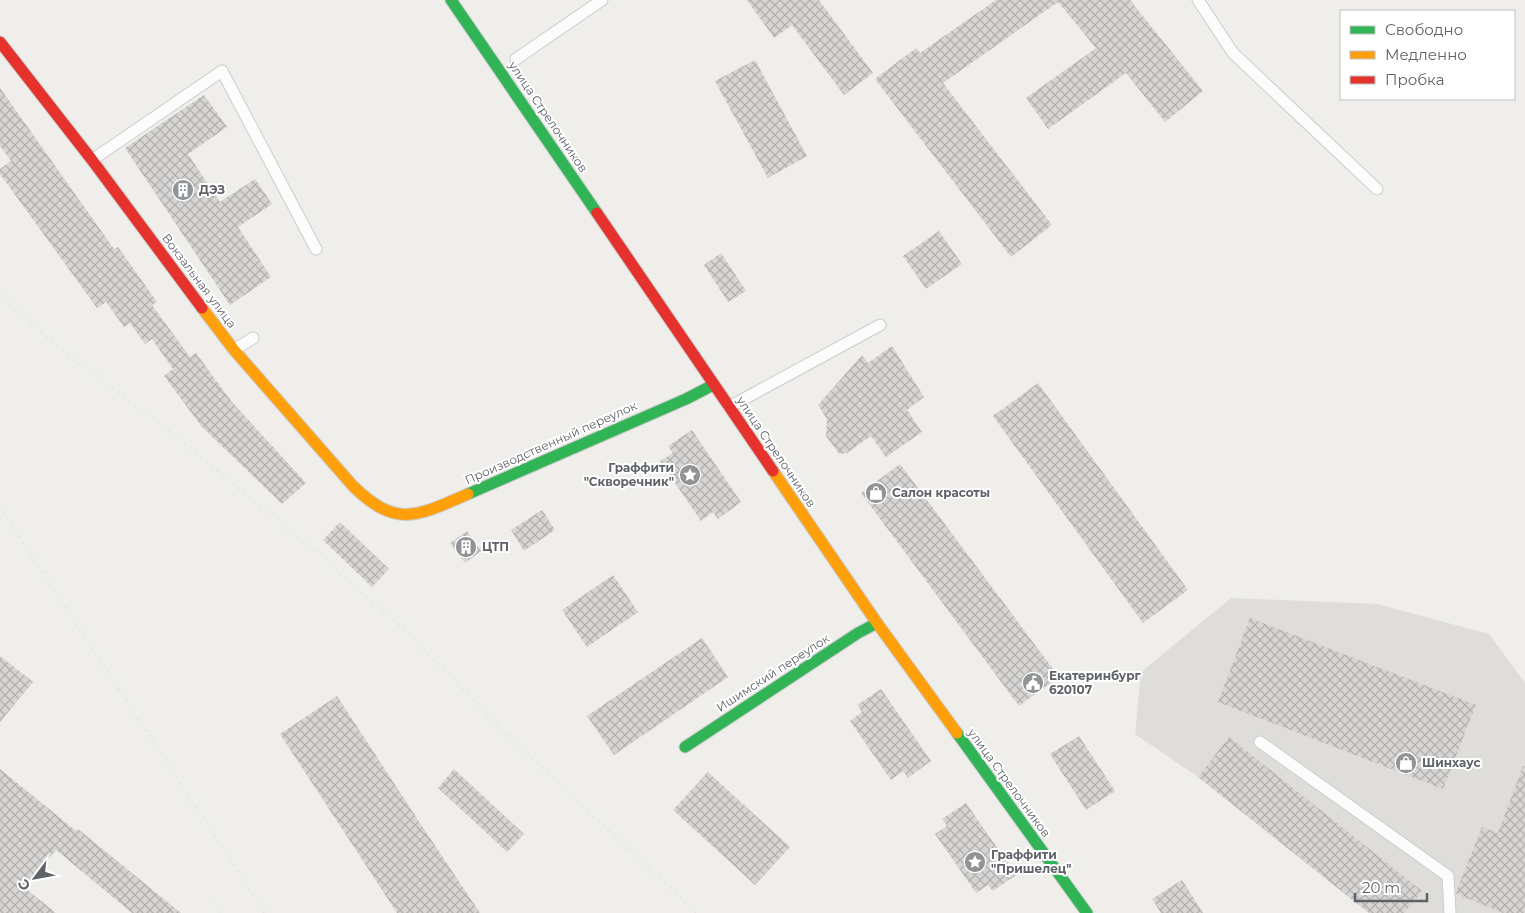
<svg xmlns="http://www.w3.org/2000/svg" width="1525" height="913" viewBox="0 0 1525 913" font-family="Montserrat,sans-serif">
<defs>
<pattern id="building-cross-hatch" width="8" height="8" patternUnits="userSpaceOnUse" patternTransform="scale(1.25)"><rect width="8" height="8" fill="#d6d5d3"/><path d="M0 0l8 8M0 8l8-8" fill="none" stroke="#b1b0af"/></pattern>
</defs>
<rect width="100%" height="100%" fill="#efeeea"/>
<path fill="#dfddda" d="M 1231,598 L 1377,604 L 1489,634 L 1525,683 L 1525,913 L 1369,913 L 1198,777 L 1135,734 L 1141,672 Z"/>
<path fill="url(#building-cross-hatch)" d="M 747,0 L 819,0 L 873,73 L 844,95 L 792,25 L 774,38 Z
M 996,0 L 1130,0 L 1203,91 L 1165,122 L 1126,73 L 1048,129 L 1026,98 L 1096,48 L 1058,2 L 943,83 L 1052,225 L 1011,257 L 875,79 L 916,48 L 920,53 Z
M 755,60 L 807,156 L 768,178 L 715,81 Z
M 0,88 L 114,249 L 118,247 L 157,302 L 152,305 L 190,357 L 196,353 L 231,401 L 306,483 L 282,504 L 202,427 L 164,376 L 173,369 L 152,339 L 145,344 L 130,323 L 124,327 L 106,302 L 97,308 L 0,174 L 0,169 L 11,161 L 0,146 Z
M 204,95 L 227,127 L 188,154 L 220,202 L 255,179 L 272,204 L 238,227 L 271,277 L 230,305 L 125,148 Z
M 939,231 L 962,264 L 926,289 L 903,256 Z
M 721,253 L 746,291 L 728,302 L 704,265 Z
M 892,346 L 924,397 L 907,410 L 922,432 L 886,457 L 871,436 L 847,453 L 839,454 L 826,436 L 827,419 L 818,405 L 862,355 L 868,363 Z
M 1038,383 L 1188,590 L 1143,623 L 993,416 Z
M 692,430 L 741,502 L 718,519 L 713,512 L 701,521 L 660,461 L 673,453 L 668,446 Z
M 900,464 L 1059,677 L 1019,706 L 861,493 Z
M 542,510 L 555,530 L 524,551 L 511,530 Z
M 340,522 L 389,569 L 372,587 L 323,540 Z
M 467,531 L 481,551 L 465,563 L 450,543 Z
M 613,575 L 638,612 L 587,647 L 562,610 Z
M 1250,618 L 1476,705 L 1443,789 L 1218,702 Z
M 702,638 L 728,677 L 614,755 L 587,716 Z
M 0,656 L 33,682 L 0,722 Z
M 881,689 L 931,761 L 908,778 L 903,771 L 891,780 L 850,721 L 862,712 L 857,705 Z
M 337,696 L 420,823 L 480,913 L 397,913 L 280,734 Z
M 1079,736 L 1115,791 L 1086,810 L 1050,754 Z
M 1229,737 L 1422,891 L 1404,913 L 1369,913 L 1198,777 Z
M 1523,766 L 1525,766 L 1525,913 L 1503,913 L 1457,894 L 1456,892 L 1482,827 L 1498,833 Z
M 0,769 L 76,831 L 78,829 L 181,913 L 132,913 L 56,850 L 25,888 L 56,913 L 0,913 Z
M 454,769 L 524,834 L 507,852 L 438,788 Z
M 708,772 L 790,847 L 755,885 L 673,810 Z
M 966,803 L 1016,875 L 993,891 L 988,885 L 976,893 L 935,834 L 947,826 L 942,819 Z
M 1182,880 L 1203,913 L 1161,913 L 1152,899 Z"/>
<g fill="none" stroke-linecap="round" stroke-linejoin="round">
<g stroke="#cbcccc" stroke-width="13">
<path id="lane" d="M 1198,0 L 1233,53 L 1377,189
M 516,59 L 602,0
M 92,160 L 222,71 L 316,249
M 234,350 L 253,338
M 729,407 L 880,325
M 1260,742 L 1448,876 L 1450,913"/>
</g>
<g stroke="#cacacb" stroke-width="13">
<path id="fast" d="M 451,0 L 597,213
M 468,494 L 686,399 L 713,385
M 957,733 L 1087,913
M 685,747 L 858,633 L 877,623"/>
</g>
<g stroke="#cacacb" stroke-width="13">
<path id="slow" d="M 202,308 L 234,350 L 353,486 C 397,529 417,516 468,494
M 773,471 L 877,623 L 957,733"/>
</g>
<g stroke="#cacacb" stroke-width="13">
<path id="jam" d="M 0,42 L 92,160 L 202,308
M 597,213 L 773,471"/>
</g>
<use href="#lane" stroke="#fdfcfc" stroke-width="11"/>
<use href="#fast" stroke="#30b455" stroke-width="11"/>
<use href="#slow" stroke="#ff9f0a" stroke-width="11"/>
<use href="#jam" stroke="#e5322d" stroke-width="11"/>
<path stroke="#e4e4e4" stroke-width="4" stroke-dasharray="1 6" stroke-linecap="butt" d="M 0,294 L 53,343 L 173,434 L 318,553 L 408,633 L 501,729 L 697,913
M 0,507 L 265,913
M 214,900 L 220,913"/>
</g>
<defs>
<g id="building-disc" transform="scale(1.125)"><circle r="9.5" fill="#919496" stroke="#fff"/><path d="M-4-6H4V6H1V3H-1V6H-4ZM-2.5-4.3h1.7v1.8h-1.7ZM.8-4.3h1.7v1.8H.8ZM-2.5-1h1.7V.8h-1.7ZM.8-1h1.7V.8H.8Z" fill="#fff"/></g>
<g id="sight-disc" transform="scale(1.125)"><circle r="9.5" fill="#919496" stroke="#fff"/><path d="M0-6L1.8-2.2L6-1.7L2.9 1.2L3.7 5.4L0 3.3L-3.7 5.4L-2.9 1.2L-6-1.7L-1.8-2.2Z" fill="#fff"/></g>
<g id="shop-disc" transform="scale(1.125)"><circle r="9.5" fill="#919496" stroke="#fff"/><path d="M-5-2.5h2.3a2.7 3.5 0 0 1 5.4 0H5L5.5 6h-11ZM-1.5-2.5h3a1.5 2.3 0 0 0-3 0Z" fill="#fff"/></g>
<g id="civic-disc" transform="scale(1.125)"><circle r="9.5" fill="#919496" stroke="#fff"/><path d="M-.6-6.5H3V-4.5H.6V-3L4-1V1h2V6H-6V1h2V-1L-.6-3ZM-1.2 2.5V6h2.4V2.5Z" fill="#fff"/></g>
</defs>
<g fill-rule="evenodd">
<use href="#building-disc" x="183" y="190"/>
<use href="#sight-disc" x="690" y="475"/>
<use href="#shop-disc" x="876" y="493"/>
<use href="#building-disc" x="466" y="547"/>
<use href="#civic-disc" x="1033" y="683"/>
<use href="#shop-disc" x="1406" y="763"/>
<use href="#sight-disc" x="975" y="862"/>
</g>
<g text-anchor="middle" stroke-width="4" stroke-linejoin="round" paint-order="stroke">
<g font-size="12" fill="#5f6368" stroke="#fff">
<text transform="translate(548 117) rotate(56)" y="4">улица Стрелочников</text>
<text transform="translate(199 281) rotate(53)" y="4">Вокзальная улица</text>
<text transform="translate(551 443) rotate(-24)" y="4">Производственный переулок</text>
<text transform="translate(776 452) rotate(56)" y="4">улица Стрелочников</text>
<text transform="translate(773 673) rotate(-33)" y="4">Ишимский переулок</text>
<text transform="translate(1009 783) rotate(54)" y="4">улица Стрелочников</text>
</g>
<g font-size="12" font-weight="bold" fill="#5f6368" stroke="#fff" text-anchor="start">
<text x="199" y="194">ДЭЗ</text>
<text x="674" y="472" text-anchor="end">Граффити<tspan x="674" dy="14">"Скворечник"</tspan></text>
<text x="892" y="497">Салон красоты</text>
<text x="482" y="551">ЦТП</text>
<text x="1049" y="680">Екатеринбург<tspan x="1049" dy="14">620107</tspan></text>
<text x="1422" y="767">Шинхаус</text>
<text x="991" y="859">Граффити<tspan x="991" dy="14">"Пришелец"</tspan></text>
</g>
</g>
<rect x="1340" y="10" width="175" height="90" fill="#ffffff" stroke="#bfc1c3"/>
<rect x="1350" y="26" width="25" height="8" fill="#30b455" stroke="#bfc1c3"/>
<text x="1385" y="35" font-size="15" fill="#5f6368">Свободно</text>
<rect x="1350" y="51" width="25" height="8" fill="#ff9f0a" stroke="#bfc1c3"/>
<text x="1385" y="60" font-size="15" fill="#5f6368">Медленно</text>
<rect x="1350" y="76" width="25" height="8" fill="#e5322d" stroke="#bfc1c3"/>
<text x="1385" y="85" font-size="15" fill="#5f6368">Пробка</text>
<g transform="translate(35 878) rotate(238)" stroke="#ffffff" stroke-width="4" paint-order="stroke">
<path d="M0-4L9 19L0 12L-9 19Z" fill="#5f6368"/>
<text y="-8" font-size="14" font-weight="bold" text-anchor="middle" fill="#5f6368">С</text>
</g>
<path d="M1355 893v8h72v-8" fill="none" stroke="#5f6368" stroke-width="2.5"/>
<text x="1362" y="893" font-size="15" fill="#5f6368" stroke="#ffffff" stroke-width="4" paint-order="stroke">20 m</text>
</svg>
